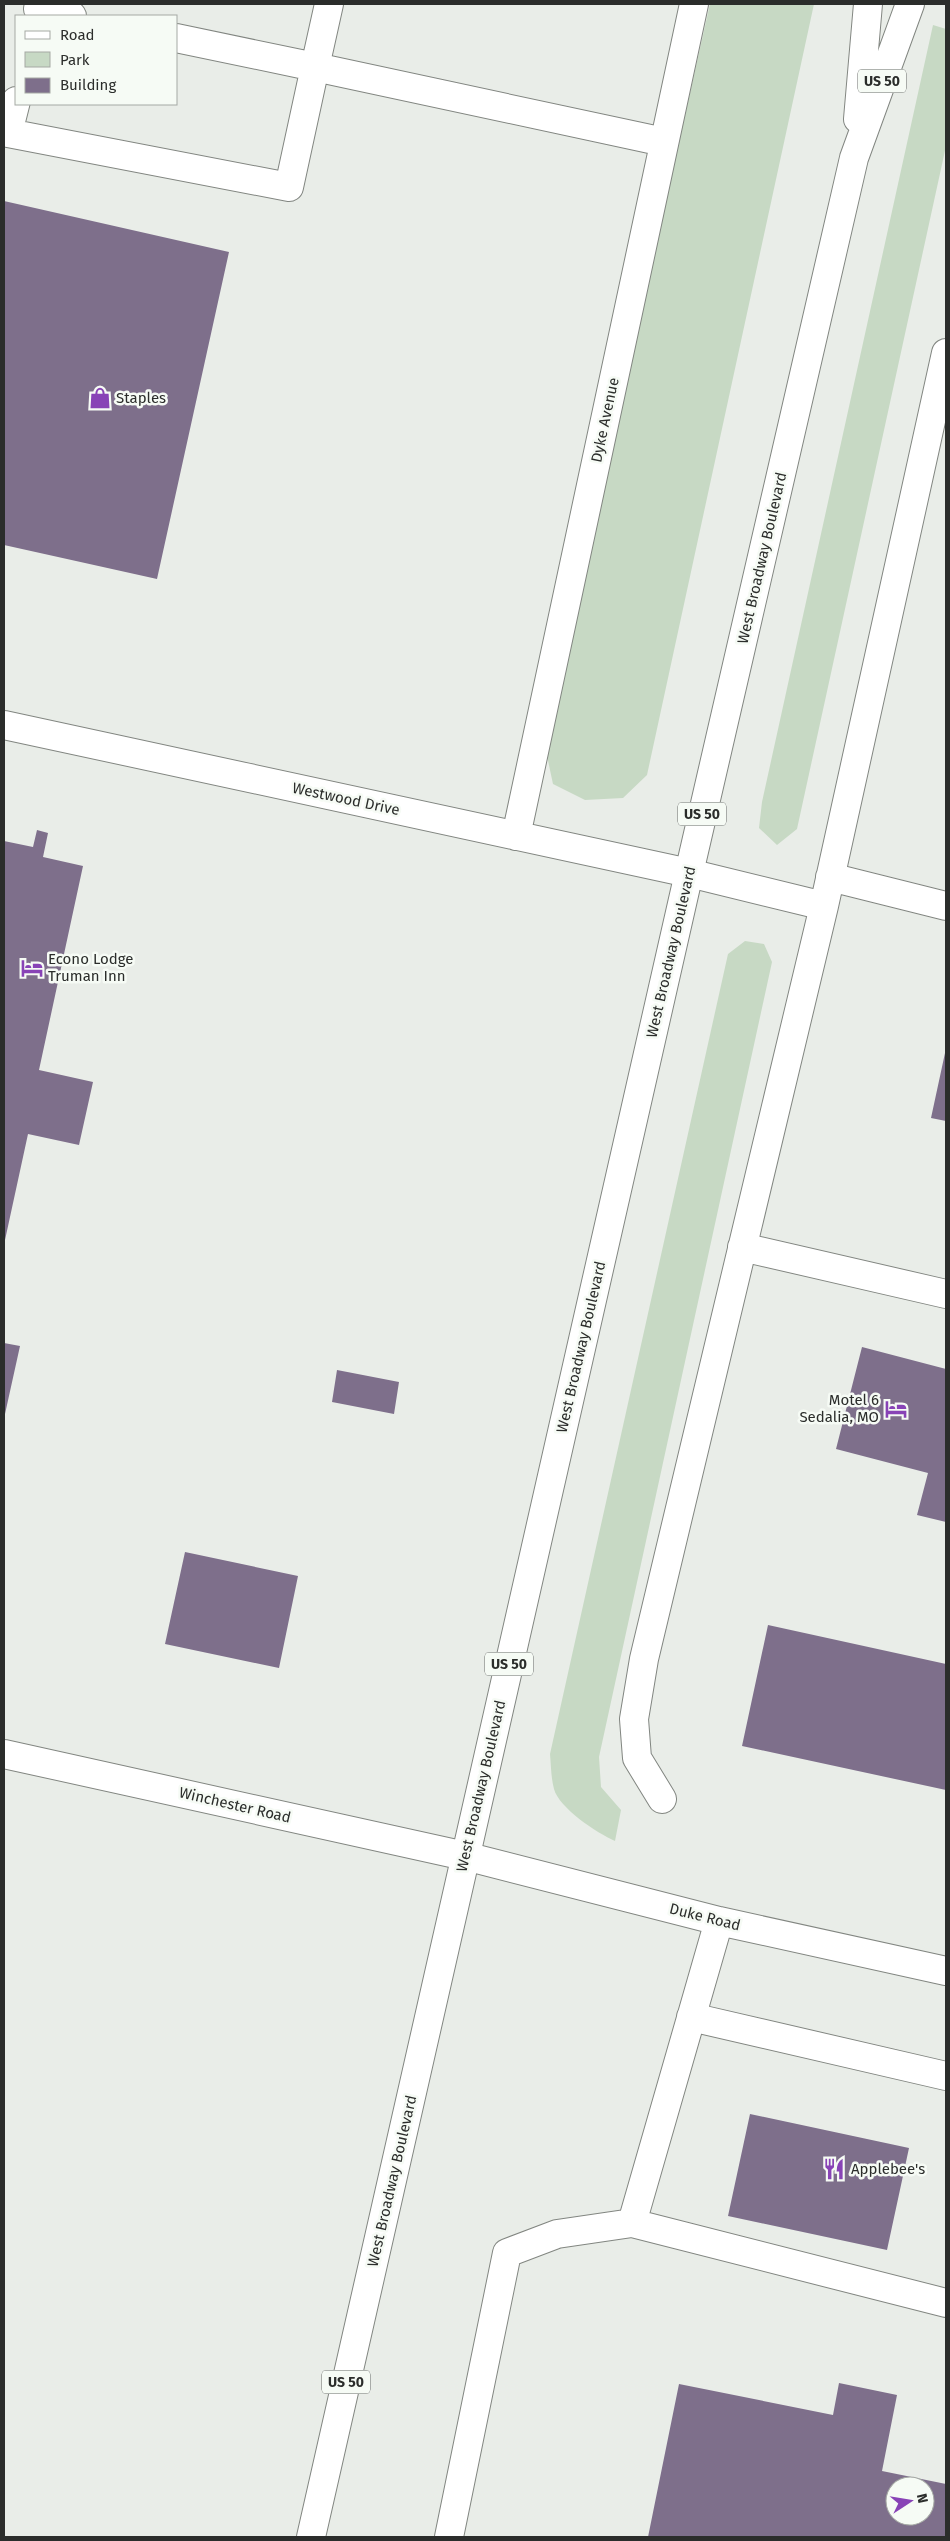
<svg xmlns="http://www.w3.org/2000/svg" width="950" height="2541" viewBox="0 0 950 2541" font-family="'Fira Sans',sans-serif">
<rect width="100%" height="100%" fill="#e9ede8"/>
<path fill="#c7d9c4" d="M 710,4 L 814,4 L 647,775 L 623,798 L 585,800 L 553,784 L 544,742 Z
M 933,25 L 946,29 L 946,146 L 797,829 L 777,845 L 759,828 L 762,802 Z
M 745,941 L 764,944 L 772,962 L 599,1757 L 601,1787 L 621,1810 L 615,1841 C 597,1833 559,1808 554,1789 C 551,1778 551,1765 550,1754 L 728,954 Z"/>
<path fill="#7e6f8b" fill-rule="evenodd" d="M 4,201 L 229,252 L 157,579 L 4,545 Z
M 37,830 L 48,833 L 43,857 L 83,866 L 39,1070 L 93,1082 L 79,1145 L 28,1134 L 5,1240 L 4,841 L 33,847 Z
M 945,1053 L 946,1053 L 946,1121 L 931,1118 Z
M 4,1343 L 20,1346 L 5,1414 L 4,1414 Z
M 862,1347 L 946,1369 L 946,1522 L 917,1515 L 928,1473 L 836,1449 Z
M 337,1370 L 399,1382 L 394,1414 L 332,1402 Z
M 185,1552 L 298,1576 L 279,1668 L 165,1644 Z
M 768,1625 L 946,1664 L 946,1790 L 742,1746 Z
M 750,2114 L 909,2148 L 887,2250 L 728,2216 Z
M 839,2383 L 897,2395 L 882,2471 L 946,2484 L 946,2537 L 648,2537 L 679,2384 L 833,2415 ZM 895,2486 L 925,2486 L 925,2516 L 895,2516 Z"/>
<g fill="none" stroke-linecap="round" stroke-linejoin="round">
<g stroke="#828681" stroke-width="30">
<path id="minor" d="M 39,4 L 38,9 L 72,16
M 176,38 L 315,67 L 329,4
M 16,101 L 8,133 L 289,187 L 315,67 L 664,142
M 4,725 L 689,873 L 824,906
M 516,836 L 694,4
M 830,877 L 946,906
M 742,1247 L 946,1294
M 4,1754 L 465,1856 L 719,1921 L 946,1971
M 662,1799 L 637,1758 L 634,1719 L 644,1659 L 824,906 L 946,353
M 691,2017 L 946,2076
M 632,2223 L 946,2303
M 449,2537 L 507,2253 L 557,2234 L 632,2223 L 719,1921"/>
</g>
<g stroke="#828681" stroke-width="30">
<path id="highway" d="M 858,119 L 868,4
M 311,2537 L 689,873 L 854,158 L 910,4"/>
</g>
<use href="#minor" stroke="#fff" stroke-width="28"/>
<use href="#highway" stroke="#fff" stroke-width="28"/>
</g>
<defs>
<g id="shop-bare" transform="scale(1.725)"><path d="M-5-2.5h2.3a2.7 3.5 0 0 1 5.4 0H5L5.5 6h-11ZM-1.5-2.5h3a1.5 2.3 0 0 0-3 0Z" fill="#8843b6" stroke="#f6fbf5" stroke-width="2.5" paint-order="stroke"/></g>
<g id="hotel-bare" transform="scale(1.725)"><path d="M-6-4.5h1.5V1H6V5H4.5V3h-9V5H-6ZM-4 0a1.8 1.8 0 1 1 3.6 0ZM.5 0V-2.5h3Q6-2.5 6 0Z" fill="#8843b6" stroke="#f6fbf5" stroke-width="2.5" paint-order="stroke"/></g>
<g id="restaurant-bare" transform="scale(1.725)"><path d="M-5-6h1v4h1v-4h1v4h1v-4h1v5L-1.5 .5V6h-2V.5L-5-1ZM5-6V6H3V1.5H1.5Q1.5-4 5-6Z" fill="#8843b6" stroke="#f6fbf5" stroke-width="2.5" paint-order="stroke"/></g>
</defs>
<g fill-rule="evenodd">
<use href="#shop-bare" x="100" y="398"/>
<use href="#hotel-bare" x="32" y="968"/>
<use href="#hotel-bare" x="896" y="1409"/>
<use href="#restaurant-bare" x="834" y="2169"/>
</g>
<g text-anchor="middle" stroke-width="5" stroke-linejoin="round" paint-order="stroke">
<g fill="#f6fbf5" stroke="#686b68" stroke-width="1">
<rect x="858" y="69.5" width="48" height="23" rx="4"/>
<rect x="678" y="802.5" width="48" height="23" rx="4"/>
<rect x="485" y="1652.5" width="48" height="23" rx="4"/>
<rect x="322" y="2370.5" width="48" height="23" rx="4"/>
</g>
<g font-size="14" font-weight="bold" fill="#2b2d2b">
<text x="882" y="86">US 50</text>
<text x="702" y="819">US 50</text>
<text x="509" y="1669">US 50</text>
<text x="346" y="2387">US 50</text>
</g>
<g font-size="15" fill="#2b2d2b" stroke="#f6fbf5" text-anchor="start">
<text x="116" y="403">Staples</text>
<text x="48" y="964">Econo Lodge<tspan x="48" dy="17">Truman Inn</tspan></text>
<text x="879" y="1405" text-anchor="end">Motel 6<tspan x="879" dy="17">Sedalia, MO</tspan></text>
<text x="851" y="2174">Applebee's</text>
</g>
<g font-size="15" fill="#2b2d2b" stroke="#f6fbf5">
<text transform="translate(605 420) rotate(-78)" y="5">Dyke Avenue</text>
<text transform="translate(762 558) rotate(-77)" y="5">West Broadway Boulevard</text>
<text transform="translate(346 799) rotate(12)" y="5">Westwood Drive</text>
<text transform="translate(671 952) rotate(-77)" y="5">West Broadway Boulevard</text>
<text transform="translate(581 1347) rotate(-77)" y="5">West Broadway Boulevard</text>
<text transform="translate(481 1786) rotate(-77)" y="5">West Broadway Boulevard</text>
<text transform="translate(235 1805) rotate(13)" y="5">Winchester Road</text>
<text transform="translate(705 1917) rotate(14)" y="5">Duke Road</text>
<text transform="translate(392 2181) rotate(-77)" y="5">West Broadway Boulevard</text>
</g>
</g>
<rect width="950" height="2541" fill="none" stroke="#2b2d2b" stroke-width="10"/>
<rect x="15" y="15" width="162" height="90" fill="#f6fbf5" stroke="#a5a9a4"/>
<rect x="25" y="31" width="25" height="8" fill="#ffffff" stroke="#a5a9a4"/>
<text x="60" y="40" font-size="15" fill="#2b2d2b">Road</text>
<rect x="25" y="52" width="25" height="15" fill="#c7d9c4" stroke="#a5a9a4"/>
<text x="60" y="65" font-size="15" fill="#2b2d2b">Park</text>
<rect x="25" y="78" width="25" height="15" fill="#7e6f8b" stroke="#a5a9a4"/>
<text x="60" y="90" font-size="15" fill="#2b2d2b">Building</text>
<g transform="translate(910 2501) rotate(78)"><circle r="24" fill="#f6fbf5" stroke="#a5a9a4"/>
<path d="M0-4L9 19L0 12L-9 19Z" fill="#8843b6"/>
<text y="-8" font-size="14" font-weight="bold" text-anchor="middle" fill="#2b2d2b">N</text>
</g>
</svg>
